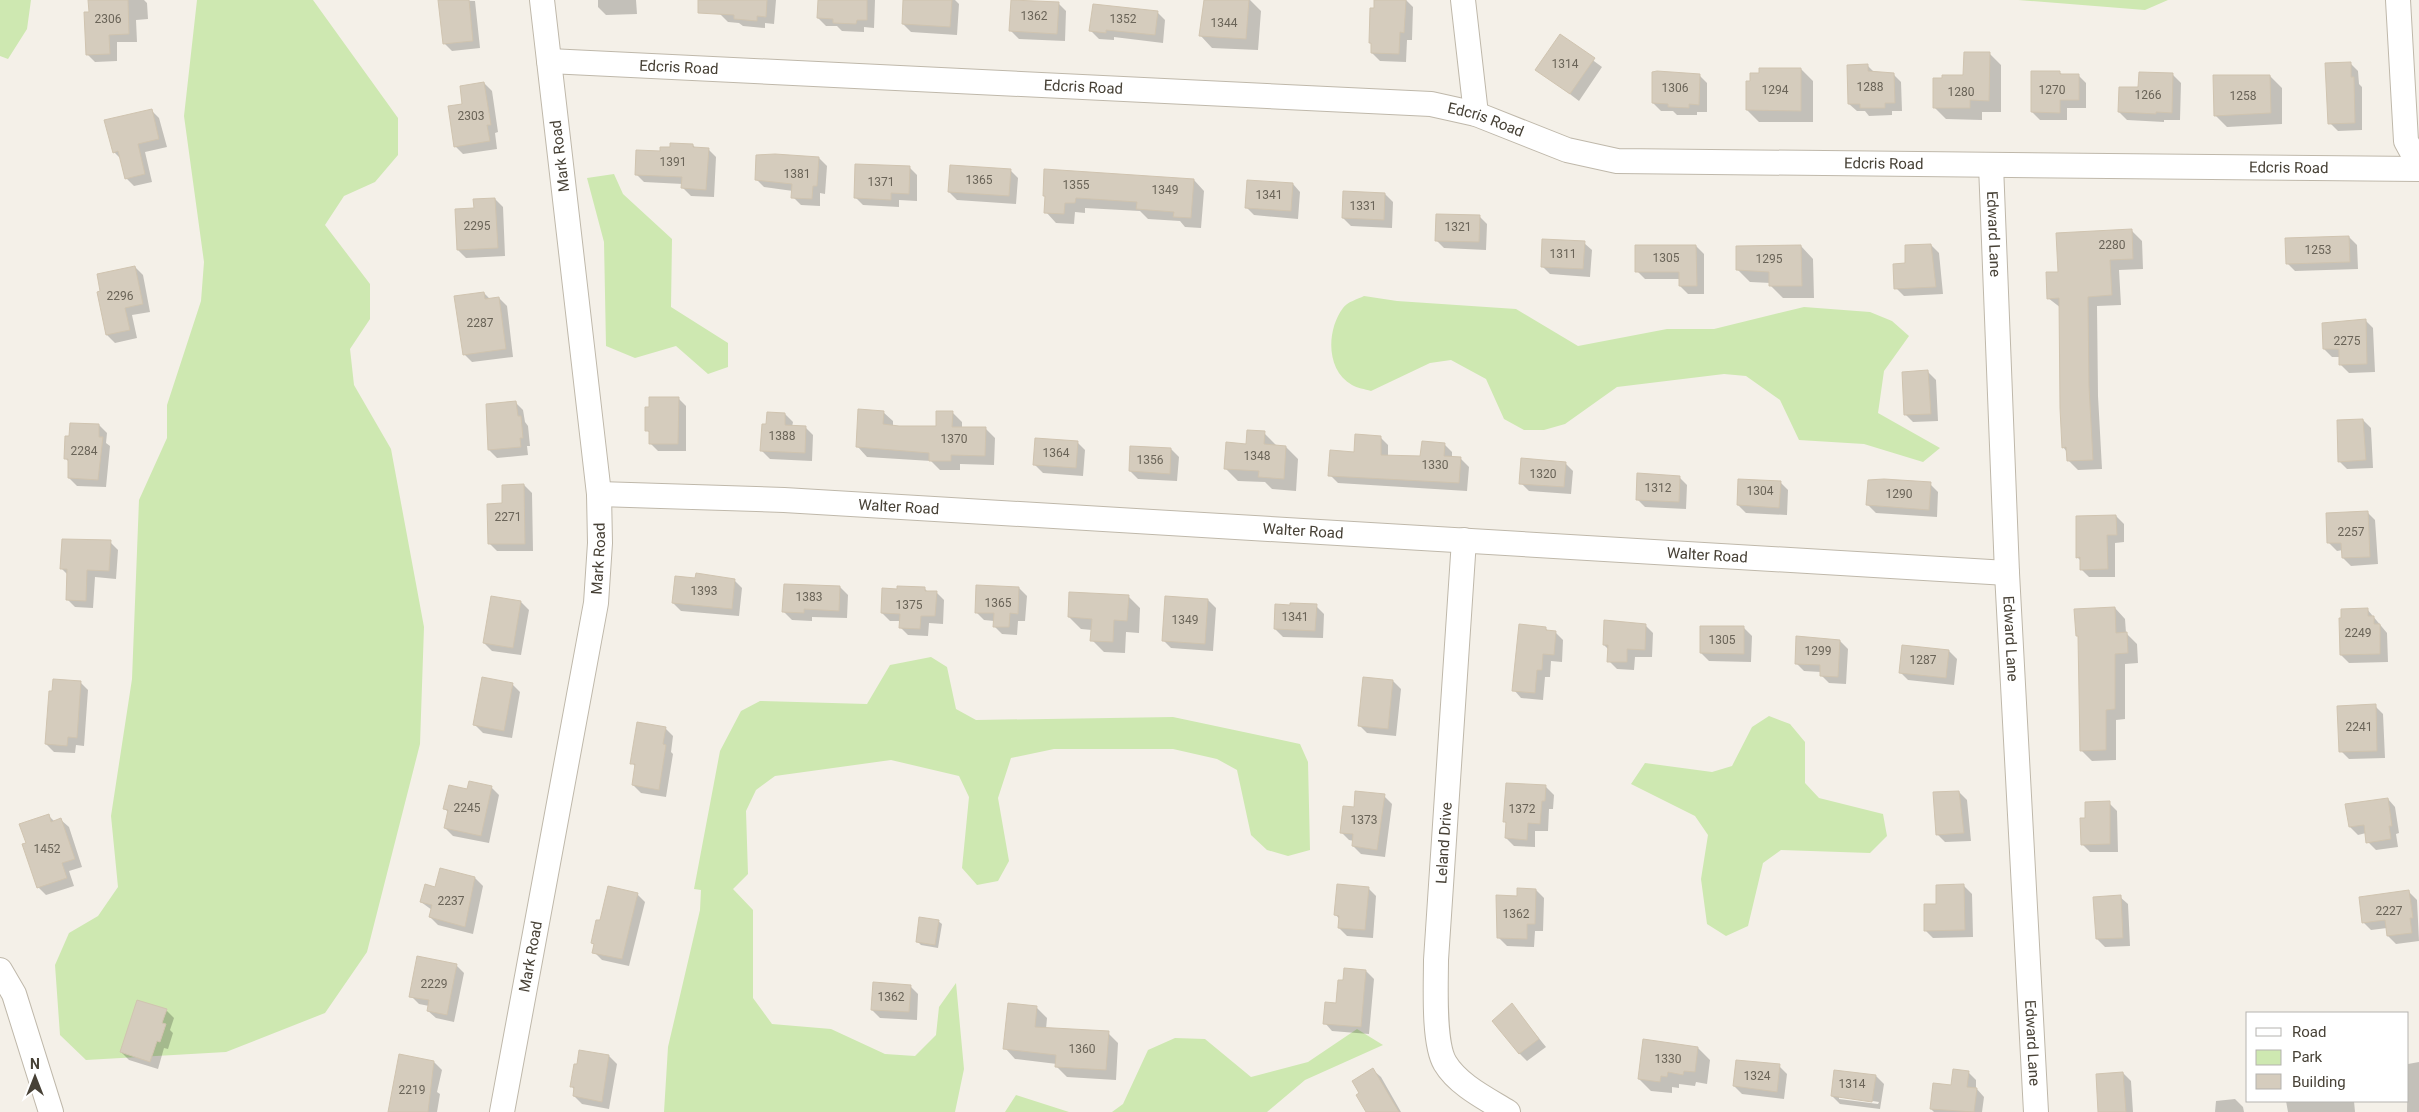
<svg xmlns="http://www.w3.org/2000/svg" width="2419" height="1112" viewBox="0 0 2419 1112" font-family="Roboto,sans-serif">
<rect width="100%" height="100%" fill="#f4f0e8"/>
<path fill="#cee8b1" d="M 0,0 L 31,0 L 27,29 L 8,59 L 0,56 Z
M 197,0 L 313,0 L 398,118 L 398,155 L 375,182 L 344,196 L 325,225 L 370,284 L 370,319 L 350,349 L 354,385 L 391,449 L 424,627 L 420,744 L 367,952 L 325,1013 L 226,1052 L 86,1060 L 60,1035 L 55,965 L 69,933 L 98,916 L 118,887 L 111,816 L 132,679 L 139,500 L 167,438 L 167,405 L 201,301 L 204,262 L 184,116 Z
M 2018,0 L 2168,0 L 2145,10 Z
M 614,174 L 623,194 L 672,239 L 671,307 L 728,343 L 728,367 L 708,374 L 676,346 L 635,358 L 606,346 L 604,242 L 587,178 Z
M 1364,296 L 1397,301 L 1516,309 L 1578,346 L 1667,329 L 1714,329 L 1804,307 L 1870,312 L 1892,321 L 1909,336 L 1884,371 L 1878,413 L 1940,448 L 1923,462 L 1864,444 L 1799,440 L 1780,400 L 1746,376 L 1724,374 L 1617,387 L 1565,424 L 1544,430 L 1524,430 L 1504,419 L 1486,379 L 1451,360 L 1430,363 L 1371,391 C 1365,389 1357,388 1352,385 C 1325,370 1327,329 1343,308 C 1347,302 1358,299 1364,296 Z
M 931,657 L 947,667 L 956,709 L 976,720 L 1173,717 L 1300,744 L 1308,762 L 1310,850 L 1288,856 L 1267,850 L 1251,835 L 1237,770 L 1217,759 L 1173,749 L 1054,749 L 1011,758 L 998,798 L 1009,861 L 998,881 L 977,885 L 962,868 L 969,797 L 959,776 L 891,760 L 775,776 L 756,790 L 746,811 L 748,874 L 733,889 L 753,910 L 753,998 L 772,1024 L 831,1029 L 885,1054 L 915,1056 L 936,1035 L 939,1007 L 956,983 L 964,1069 L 955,1112 L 664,1112 L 668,1047 L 700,910 L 701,890 L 694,889 L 720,751 L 741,711 L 760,701 L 867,704 L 890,665 Z
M 1769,716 L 1790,724 L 1805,742 L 1805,783 L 1819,798 L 1883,814 L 1887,836 L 1870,853 L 1781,850 L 1763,863 L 1748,926 L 1726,936 L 1707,924 L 1701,879 L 1708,835 L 1695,816 L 1631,784 L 1645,763 L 1712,772 L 1732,766 L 1752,727 Z
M 1357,1029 L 1383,1045 L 1305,1080 L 1267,1112 L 1112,1112 L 1123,1104 L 1148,1050 L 1175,1038 L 1205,1039 L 1251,1077 L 1308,1062 Z
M 1016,1095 L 1069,1112 L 1005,1112 Z"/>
<path fill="#0003" fill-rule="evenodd" d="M 90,0 L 144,0 L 147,3 L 148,19 L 136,20 L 137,42 L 117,42 L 117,61 L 95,62 L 87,54 Z
M 440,0 L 475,1 L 480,48 L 452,51 L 444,43 Z
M 598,0 L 636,0 L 637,14 L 606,15 L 598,7 Z
M 721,0 L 776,0 L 774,24 L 765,23 L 765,28 L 743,26 L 739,23 L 728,22 L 720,14 Z
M 819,0 L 875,0 L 874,28 L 864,27 L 864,32 L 842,31 L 837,26 L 826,26 L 818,18 Z
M 904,0 L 955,0 L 959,4 L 957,35 L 911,32 L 903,24 Z
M 1204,0 L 1250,0 L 1261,11 L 1258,50 L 1212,48 L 1200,35 Z
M 1375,0 L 1406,0 L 1413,7 L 1412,40 L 1407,40 L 1406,62 L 1380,61 L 1372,53 L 1373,45 L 1370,43 Z
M 1058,3 L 1066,11 L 1065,41 L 1019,39 L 1011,31 Z
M 1157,12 L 1165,20 L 1163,43 L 1114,37 L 1114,40 L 1099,39 L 1091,31 Z
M 1560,36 L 1602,67 L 1579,101 L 1537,69 Z
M 1989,53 L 2001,65 L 2001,112 L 1982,112 L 1982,120 L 1946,119 L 1934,107 L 1943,79 L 1964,76 Z
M 2350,63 L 2358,71 L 2359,84 L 2362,87 L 2362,130 L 2338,131 L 2330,123 Z
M 1868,66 L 1875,73 L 1893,74 L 1901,82 L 1902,111 L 1892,111 L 1892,115 L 1869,116 L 1865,111 L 1857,111 L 1849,104 Z
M 1801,69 L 1813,81 L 1813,122 L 1759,122 L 1747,110 L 1751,83 L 1760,74 Z
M 2059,72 L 2063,75 L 2078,75 L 2086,83 L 2086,108 L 2067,108 L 2067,120 L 2040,120 L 2032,112 Z
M 1699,75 L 1707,83 L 1707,112 L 1697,112 L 1697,115 L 1677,115 L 1673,111 L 1661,111 L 1653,103 Z
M 2173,75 L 2181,83 L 2180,120 L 2164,120 L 2164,122 L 2127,120 L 2119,112 L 2139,89 Z
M 2270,76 L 2282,88 L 2282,124 L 2227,127 L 2215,115 Z
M 484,83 L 492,91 L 498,132 L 495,133 L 497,149 L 463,154 L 455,146 L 464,105 Z
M 151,110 L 159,118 L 167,147 L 145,152 L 152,182 L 134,186 L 126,178 L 121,159 L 114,152 Z
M 693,145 L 696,149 L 708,149 L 716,157 L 714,197 L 691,196 L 683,188 L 683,184 L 644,182 L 636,174 L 661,152 Z
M 819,158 L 827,166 L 825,194 L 820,193 L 820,206 L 801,205 L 793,197 L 793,191 L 764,187 L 756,179 Z
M 909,167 L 917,175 L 917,201 L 899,200 L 899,207 L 863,205 L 855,197 Z
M 1010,170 L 1018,178 L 1016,204 L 957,200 L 949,192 Z
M 1194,180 L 1204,191 L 1201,228 L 1185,227 L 1180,221 L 1148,219 L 1140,211 L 1085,208 L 1085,213 L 1075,212 L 1074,224 L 1056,223 L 1046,212 L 1047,198 L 1044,196 Z
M 1293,184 L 1300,192 L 1298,219 L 1254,215 L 1246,207 Z
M 1385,194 L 1393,202 L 1392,228 L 1351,226 L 1343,218 Z
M 495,199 L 503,207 L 505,256 L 466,258 L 458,250 L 475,209 Z
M 1479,216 L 1487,224 L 1486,250 L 1444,248 L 1436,240 Z
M 2132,231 L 2142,241 L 2143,269 L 2119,270 L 2121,305 L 2097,306 L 2098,396 L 2102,469 L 2078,470 L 2068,460 L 2067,452 L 2063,447 L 2061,308 L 2048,298 L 2059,273 Z
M 2349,237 L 2357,245 L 2358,269 L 2295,271 L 2287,263 Z
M 1584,243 L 1592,250 L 1590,277 L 1550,274 L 1542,266 Z
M 1931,245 L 1939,253 L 1943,294 L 1904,296 L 1896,288 L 1907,264 Z
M 1696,246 L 1704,254 L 1704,294 L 1688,294 L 1680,286 L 1680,279 L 1645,279 L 1637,271 Z
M 1801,246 L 1813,259 L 1814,298 L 1783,298 L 1771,286 L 1771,283 L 1750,282 L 1738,270 Z
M 135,267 L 143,275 L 150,312 L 132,315 L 137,338 L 115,343 L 107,335 L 98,293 Z
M 484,293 L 490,299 L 499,298 L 507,306 L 513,357 L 472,362 L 464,354 Z
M 2365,320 L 2373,328 L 2375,372 L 2349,373 L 2341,365 L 2340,357 L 2332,357 L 2324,349 Z
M 1928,372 L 1936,380 L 1938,421 L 1913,422 L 1905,414 Z
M 678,398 L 686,406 L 686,451 L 658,451 L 650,443 L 650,433 L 647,430 Z
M 515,402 L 523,410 L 525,422 L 528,426 L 530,446 L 527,446 L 528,455 L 497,458 L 489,450 Z
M 883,412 L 893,421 L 893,427 L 937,427 L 952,412 L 962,422 L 962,428 L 985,428 L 995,438 L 994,465 L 960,464 L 960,470 L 940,470 L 931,461 L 867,457 L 858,447 Z
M 785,414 L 793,422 L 792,427 L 805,427 L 813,435 L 812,461 L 770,459 L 762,451 L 767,425 Z
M 2363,420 L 2371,428 L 2373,468 L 2347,469 L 2339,461 Z
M 99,425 L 107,433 L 106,443 L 110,446 L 106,487 L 77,486 L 69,478 L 70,463 L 66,459 Z
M 1264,433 L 1277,446 L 1286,447 L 1298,459 L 1296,491 L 1272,489 L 1265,482 L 1238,481 L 1226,469 L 1247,445 Z
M 1380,437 L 1388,445 L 1388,457 L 1422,458 L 1444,444 L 1452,452 L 1452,458 L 1461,459 L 1469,467 L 1467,491 L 1338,483 L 1330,475 L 1355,453 Z
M 1077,442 L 1085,450 L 1083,476 L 1043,473 L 1035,465 Z
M 1171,449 L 1179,457 L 1177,481 L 1138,479 L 1130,471 Z
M 1565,463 L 1573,471 L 1571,494 L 1529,491 L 1521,483 Z
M 1679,477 L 1687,485 L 1686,509 L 1645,507 L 1637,499 Z
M 1780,482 L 1788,490 L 1787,515 L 1746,513 L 1738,505 Z
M 1930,484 L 1938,492 L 1937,517 L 1876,513 L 1868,505 Z
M 524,485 L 532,493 L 533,551 L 497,551 L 489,543 L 504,505 Z
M 2367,512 L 2375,520 L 2378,564 L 2351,566 L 2343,558 L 2343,550 L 2337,551 L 2329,543 Z
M 2116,516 L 2124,524 L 2124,542 L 2115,543 L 2115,577 L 2089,577 L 2081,569 L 2081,561 L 2077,557 Z
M 110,542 L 118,550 L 116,579 L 95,577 L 93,608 L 75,607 L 67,599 L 68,575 L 61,568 Z
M 734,580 L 742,588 L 739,616 L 681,611 L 673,603 Z
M 840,587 L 848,595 L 847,618 L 812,617 L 812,621 L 792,620 L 784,612 Z
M 1019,588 L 1027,596 L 1025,621 L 1018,621 L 1017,635 L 1002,634 L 994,626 L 994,621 L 984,620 L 976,612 Z
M 925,589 L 928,592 L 936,592 L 944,600 L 943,624 L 929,623 L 928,636 L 908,635 L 900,627 L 901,621 L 890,621 L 882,613 Z
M 1128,596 L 1140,608 L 1139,633 L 1126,632 L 1125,653 L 1104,652 L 1092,640 L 1092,630 L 1081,629 L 1069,617 Z
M 492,597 L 521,602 L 529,610 L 521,655 L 492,651 L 484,643 Z
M 1208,600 L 1216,608 L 1213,651 L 1171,648 L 1163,640 Z
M 1316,606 L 1324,614 L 1323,638 L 1283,637 L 1275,629 Z
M 2115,608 L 2125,619 L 2126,633 L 2137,644 L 2138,663 L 2125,664 L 2125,719 L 2116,720 L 2116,760 L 2092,761 L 2082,751 L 2079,638 L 2077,635 Z
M 2367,609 L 2387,633 L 2388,662 L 2349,663 L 2341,655 Z
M 1645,625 L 1653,633 L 1652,657 L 1635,657 L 1634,670 L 1617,669 L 1609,661 L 1609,650 L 1604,645 Z
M 1545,628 L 1549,632 L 1555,632 L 1563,640 L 1562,662 L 1551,661 L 1550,677 L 1545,677 L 1543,700 L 1521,698 L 1514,690 Z
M 1744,628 L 1752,636 L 1751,662 L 1709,661 L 1701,653 Z
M 1840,641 L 1848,649 L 1846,684 L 1829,683 L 1821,675 L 1821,672 L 1804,671 L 1796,663 Z
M 1949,651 L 1957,659 L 1954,685 L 1908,680 L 1900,672 Z
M 1393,681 L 1401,689 L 1396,736 L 1367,733 L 1359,725 Z
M 80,682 L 88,690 L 84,746 L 76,745 L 75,753 L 54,752 L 46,744 Z
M 512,684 L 520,692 L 512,738 L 483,733 L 475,725 Z
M 2375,706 L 2383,714 L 2385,758 L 2349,759 L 2341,751 Z
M 665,728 L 673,736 L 671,752 L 673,754 L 666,797 L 641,793 L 633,785 L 636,767 L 632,763 Z
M 491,787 L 499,795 L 489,843 L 453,836 L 445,828 L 448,812 L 445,809 L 468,790 Z
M 1546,787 L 1554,795 L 1553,809 L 1549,809 L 1548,831 L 1535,831 L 1535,847 L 1514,846 L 1506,838 L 1507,824 L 1504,821 Z
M 1959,792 L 1967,800 L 1971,841 L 1945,842 L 1937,834 Z
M 1384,796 L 1392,804 L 1385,857 L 1361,854 L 1353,846 L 1354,841 L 1349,840 L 1341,832 L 1355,808 Z
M 2388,799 L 2395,807 L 2399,833 L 2396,834 L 2398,847 L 2376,850 L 2368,842 L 2366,833 L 2358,835 L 2350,827 L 2347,805 Z
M 2109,803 L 2117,811 L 2118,852 L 2090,852 L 2082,844 L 2086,820 Z
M 49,816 L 55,822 L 61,820 L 69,827 L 82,867 L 69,871 L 74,886 L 46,895 L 38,887 L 27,844 Z
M 475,878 L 483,886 L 473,934 L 438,925 L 430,917 L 432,910 L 421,902 L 436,888 Z
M 1964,886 L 1972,894 L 1973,937 L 1933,938 L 1926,931 L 1938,906 Z
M 1368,888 L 1376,896 L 1373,938 L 1347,936 L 1339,928 L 1340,920 L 1336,915 Z
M 1536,890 L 1544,898 L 1543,931 L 1535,931 L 1534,947 L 1507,946 L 1499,938 Z
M 2409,892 L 2417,900 L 2419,941 L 2396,944 L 2388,936 L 2387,928 L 2371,930 L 2363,922 Z
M 637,894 L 645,902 L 629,966 L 602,960 L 594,952 L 595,945 L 592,942 L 601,922 Z
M 2120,897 L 2128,904 L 2130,946 L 2105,947 L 2097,939 Z
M 938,921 L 942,924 L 938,948 L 921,945 L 917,941 Z
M 456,965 L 464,973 L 454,1022 L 436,1018 L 428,1011 L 429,1006 L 419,1004 L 411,996 Z
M 1366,971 L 1374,979 L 1369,1034 L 1332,1031 L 1325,1023 L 1337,1004 L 1344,982 Z
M 910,986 L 918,994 L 917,1020 L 880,1018 L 872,1010 Z
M 1512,1005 L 1546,1047 L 1527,1061 L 1519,1053 Z
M 1037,1008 L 1047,1018 L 1046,1029 L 1108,1033 L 1118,1043 L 1116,1080 L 1067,1077 L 1056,1066 L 1057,1064 L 1015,1059 L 1005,1048 Z
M 166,1010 L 174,1018 L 170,1030 L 173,1033 L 168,1049 L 164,1048 L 158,1069 L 129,1060 L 121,1052 Z
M 1698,1048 L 1710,1060 L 1707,1084 L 1696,1082 L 1695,1086 L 1679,1084 L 1679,1088 L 1672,1087 L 1672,1093 L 1651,1091 L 1639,1079 Z
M 609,1056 L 617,1064 L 609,1109 L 582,1104 L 574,1096 L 575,1090 L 571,1086 Z
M 434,1062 L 442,1070 L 437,1092 L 440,1094 L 437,1112 L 392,1112 Z
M 2419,1062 L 2419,1112 L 2407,1112 L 2408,1064 Z
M 1779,1066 L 1787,1074 L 1784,1099 L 1742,1094 L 1734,1086 Z
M 1373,1070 L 1381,1077 L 1401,1112 L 1370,1112 Z
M 1968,1072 L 1976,1080 L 1976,1088 L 1984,1097 L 1982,1112 L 1934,1112 L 1931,1109 Z
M 2123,1073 L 2131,1081 L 2133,1112 L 2099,1112 Z
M 1876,1076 L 1884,1084 L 1880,1109 L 1840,1104 L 1832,1096 ZM 1839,1096 L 1879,1102 L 1878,1104 L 1839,1099 Z
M 2235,1099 L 2243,1107 L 2244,1112 L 2215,1112 L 2216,1101 Z
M 2286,1101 L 2354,1101 L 2355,1112 L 2288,1112 Z"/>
<path fill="#d5ccbd" stroke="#d0c4b0" d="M 88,0 L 128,0 L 129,34 L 109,35 L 110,54 L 86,55 L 84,12 L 89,12 Z
M 438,0 L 469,0 L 473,41 L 443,44 Z
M 698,0 L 767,0 L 766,17 L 757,16 L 757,21 L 734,19 L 734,15 L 698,13 Z
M 818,0 L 867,0 L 867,20 L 857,20 L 856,24 L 833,23 L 833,19 L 817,18 Z
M 903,0 L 952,0 L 950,27 L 902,24 Z
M 1011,0 L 1059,2 L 1057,34 L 1009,31 Z
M 1204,0 L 1249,0 L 1246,39 L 1199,36 Z
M 1374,0 L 1406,0 L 1404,33 L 1400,32 L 1399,54 L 1371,53 L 1371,43 L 1369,43 L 1370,8 L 1374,8 Z
M 1093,4 L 1158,11 L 1155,35 L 1106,30 L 1106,33 L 1089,31 Z
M 1560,34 L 1595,58 L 1570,94 L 1535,70 Z
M 1964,52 L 1990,52 L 1989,101 L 1970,100 L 1970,108 L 1933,108 L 1933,78 L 1942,78 L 1942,75 L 1963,75 Z
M 2351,62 L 2351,77 L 2354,77 L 2355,123 L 2328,124 L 2325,63 Z
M 1868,64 L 1868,71 L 1894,73 L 1895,103 L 1885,103 L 1885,108 L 1860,108 L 1860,104 L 1848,104 L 1847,65 Z
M 1759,68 L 1801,68 L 1801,111 L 1746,110 L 1746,81 L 1750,81 L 1750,73 L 1759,73 Z
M 1657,71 L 1700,74 L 1699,105 L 1689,104 L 1689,108 L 1668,107 L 1668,104 L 1652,103 L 1652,72 Z
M 2031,71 L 2060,71 L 2060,74 L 2079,74 L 2079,100 L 2060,100 L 2060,113 L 2031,112 Z
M 2139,72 L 2173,73 L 2172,113 L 2156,112 L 2156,114 L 2118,112 L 2119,87 L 2138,87 Z
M 2213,75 L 2270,75 L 2271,113 L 2214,116 Z
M 484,82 L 491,125 L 487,125 L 490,141 L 454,147 L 448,106 L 462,104 L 460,86 Z
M 152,109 L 159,139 L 138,144 L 145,174 L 125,179 L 118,151 L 113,153 L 104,120 Z
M 670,143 L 693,144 L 693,147 L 709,148 L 706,190 L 681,188 L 682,177 L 635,175 L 636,150 L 660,151 L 660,147 L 670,147 Z
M 775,154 L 819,157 L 817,186 L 813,186 L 812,199 L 791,198 L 792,184 L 755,180 L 756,155 Z
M 855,164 L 910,166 L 909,194 L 891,193 L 891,200 L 854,198 Z
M 950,165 L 1011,169 L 1009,196 L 948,192 Z
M 1044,169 L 1194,179 L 1191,218 L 1173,217 L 1174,212 L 1136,209 L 1137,202 L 1076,198 L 1075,203 L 1065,203 L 1064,214 L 1044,213 L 1045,196 L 1043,196 Z
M 1247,180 L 1293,183 L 1291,211 L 1245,208 Z
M 1343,191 L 1385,193 L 1384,220 L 1342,218 Z
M 495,198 L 498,248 L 457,250 L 455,209 L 474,208 L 473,199 Z
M 1436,214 L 1480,215 L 1479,242 L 1435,241 Z
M 2132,229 L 2133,259 L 2110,260 L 2112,295 L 2088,297 L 2089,386 L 2093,460 L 2067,461 L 2066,447 L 2062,448 L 2060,408 L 2059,298 L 2047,299 L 2046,272 L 2058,272 L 2056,233 Z
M 2349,236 L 2350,262 L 2286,264 L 2285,238 Z
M 1542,239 L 1585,241 L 1583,269 L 1541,267 Z
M 1931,244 L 1936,287 L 1894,289 L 1893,264 L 1905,263 L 1905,245 Z
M 1635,245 L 1696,245 L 1697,286 L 1679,286 L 1679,272 L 1635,272 Z
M 1801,245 L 1802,286 L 1769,286 L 1769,272 L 1736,270 L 1736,246 Z
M 135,266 L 143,304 L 125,308 L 130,330 L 106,335 L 97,292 L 100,291 L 97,274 Z
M 484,292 L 485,299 L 499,297 L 506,349 L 463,355 L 454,296 Z
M 2366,319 L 2367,364 L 2339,365 L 2339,349 L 2323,349 L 2322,323 Z
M 1928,370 L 1931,414 L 1904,415 L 1902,372 Z
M 649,397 L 679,397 L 678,444 L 649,444 L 649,431 L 645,431 L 645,407 L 649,407 Z
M 516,401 L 518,416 L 521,416 L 523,438 L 520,438 L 521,447 L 488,450 L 486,404 Z
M 858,409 L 884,411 L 883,424 L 899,426 L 936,426 L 936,411 L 953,411 L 952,427 L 986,427 L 985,456 L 951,455 L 951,461 L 929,461 L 929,453 L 856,447 Z
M 767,412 L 785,413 L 785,425 L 806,426 L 805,453 L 760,451 L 762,424 L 766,424 Z
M 2363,419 L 2366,460 L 2338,462 L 2337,420 Z
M 70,423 L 99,424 L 99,437 L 103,437 L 98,480 L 68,478 L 68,459 L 64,459 L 65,436 L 69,436 Z
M 1247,430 L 1265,431 L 1264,444 L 1286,446 L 1284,479 L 1258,477 L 1259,471 L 1224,469 L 1226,442 L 1246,444 Z
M 1355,434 L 1381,436 L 1381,455 L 1420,456 L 1422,441 L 1445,443 L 1444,456 L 1461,457 L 1459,483 L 1328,476 L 1330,450 L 1354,452 Z
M 1035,438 L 1078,441 L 1076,468 L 1033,465 Z
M 1130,446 L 1171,448 L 1170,474 L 1129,471 Z
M 1521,458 L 1566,462 L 1564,487 L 1519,484 Z
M 1637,473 L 1680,476 L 1679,502 L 1636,500 Z
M 1738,479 L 1781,481 L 1779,508 L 1737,505 Z
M 1884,479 L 1931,482 L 1929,510 L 1866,505 L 1868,480 Z
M 524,484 L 525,544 L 488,544 L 487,504 L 502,503 L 502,485 Z
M 2368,511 L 2370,557 L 2342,558 L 2341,543 L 2327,543 L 2326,513 Z
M 2116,515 L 2117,535 L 2107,535 L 2108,569 L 2080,570 L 2080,557 L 2076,558 L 2076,516 Z
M 62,539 L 111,540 L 109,571 L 87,570 L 86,601 L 66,600 L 67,569 L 60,569 Z
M 696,573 L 735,579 L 732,609 L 672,603 L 675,576 L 695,578 Z
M 784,584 L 840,586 L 839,611 L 804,609 L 804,613 L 782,612 Z
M 976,585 L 1019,587 L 1018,614 L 1010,613 L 1009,627 L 993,627 L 994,613 L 975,613 Z
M 897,586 L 925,587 L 925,591 L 937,591 L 935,616 L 921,616 L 920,629 L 899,628 L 900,614 L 881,613 L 882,588 L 897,589 Z
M 1069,592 L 1129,595 L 1127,621 L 1114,620 L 1113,642 L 1090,641 L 1092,619 L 1068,617 Z
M 491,596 L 521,601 L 513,648 L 483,643 Z
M 1165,596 L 1208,599 L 1205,644 L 1162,641 Z
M 1290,603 L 1317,604 L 1315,631 L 1274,629 L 1275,604 L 1290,605 Z
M 2115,607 L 2116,633 L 2127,632 L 2128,653 L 2115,654 L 2115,709 L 2106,710 L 2106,750 L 2080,751 L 2078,636 L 2076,636 L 2074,609 Z
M 2368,608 L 2368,616 L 2374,616 L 2374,624 L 2380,624 L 2380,654 L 2340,655 L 2339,618 L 2341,618 L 2341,609 Z
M 1604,620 L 1646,624 L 1645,650 L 1627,649 L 1627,662 L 1607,662 L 1608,645 L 1603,645 Z
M 1519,624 L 1546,627 L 1546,630 L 1556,631 L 1554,655 L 1543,654 L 1542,670 L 1537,670 L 1535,693 L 1512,691 Z
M 1700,626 L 1744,626 L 1744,654 L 1700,653 Z
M 1796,636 L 1840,640 L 1838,677 L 1820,676 L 1820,665 L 1795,664 Z
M 1902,645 L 1949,650 L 1946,678 L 1899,673 Z
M 482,677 L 513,683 L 504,731 L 473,725 Z
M 1363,677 L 1393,680 L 1388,729 L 1358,726 Z
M 53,679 L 81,681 L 77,738 L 68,737 L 67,746 L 45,744 L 49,691 L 52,691 Z
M 2376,704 L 2377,751 L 2339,752 L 2337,706 Z
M 637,722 L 666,727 L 663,744 L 666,745 L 659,790 L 632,785 L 635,764 L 630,764 Z
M 469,781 L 492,786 L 481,836 L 444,828 L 448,810 L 443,809 L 449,785 L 467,789 Z
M 1506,783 L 1546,785 L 1545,801 L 1542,801 L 1540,824 L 1528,823 L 1527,840 L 1505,838 L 1506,822 L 1503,822 Z
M 1355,791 L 1385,794 L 1377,850 L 1352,846 L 1353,834 L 1340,833 L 1343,806 L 1354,807 Z
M 1959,791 L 1964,833 L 1936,835 L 1933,792 Z
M 2388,798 L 2392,826 L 2389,826 L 2391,839 L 2366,843 L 2364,825 L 2349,827 L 2345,804 Z
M 2110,801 L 2110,844 L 2081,845 L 2080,818 L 2085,818 L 2085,802 Z
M 49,814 L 51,822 L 61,818 L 75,859 L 62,863 L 67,878 L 37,888 L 22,844 L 26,843 L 19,824 Z
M 440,868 L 475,877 L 465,927 L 429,917 L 432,905 L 420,902 L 425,884 L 435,887 Z
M 1337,884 L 1369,887 L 1365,930 L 1338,928 L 1339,916 L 1334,915 Z
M 1964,884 L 1965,930 L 1924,931 L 1924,904 L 1936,904 L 1936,885 Z
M 608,886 L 638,893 L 622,959 L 592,953 L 594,944 L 591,943 L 596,920 L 600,920 Z
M 1517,888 L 1536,889 L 1535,924 L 1527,924 L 1527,939 L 1497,938 L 1496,895 L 1517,896 Z
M 2409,890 L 2413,918 L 2410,918 L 2412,933 L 2387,936 L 2385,920 L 2362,923 L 2359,897 Z
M 2121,895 L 2123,938 L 2096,939 L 2093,897 Z
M 919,917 L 939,920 L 935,945 L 916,942 Z
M 417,956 L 457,964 L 447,1015 L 427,1011 L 429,1000 L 409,997 Z
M 1344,968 L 1366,970 L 1361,1027 L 1323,1024 L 1325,1002 L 1336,1003 L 1338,980 L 1343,980 Z
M 873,982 L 911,985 L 909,1012 L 871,1010 Z
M 137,1000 L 167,1009 L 162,1023 L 166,1024 L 160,1042 L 157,1041 L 150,1062 L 120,1052 Z
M 1008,1003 L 1037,1006 L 1035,1027 L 1109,1031 L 1106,1070 L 1055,1067 L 1056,1055 L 1003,1049 Z
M 1512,1003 L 1539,1039 L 1519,1054 L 1492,1021 Z
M 1643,1039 L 1698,1047 L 1695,1072 L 1684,1071 L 1683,1075 L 1668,1072 L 1667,1077 L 1661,1076 L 1660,1082 L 1638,1079 Z
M 579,1050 L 609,1055 L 602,1102 L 573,1096 L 574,1087 L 570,1087 L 574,1064 L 577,1064 Z
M 399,1054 L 434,1061 L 428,1112 L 388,1112 Z
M 1736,1060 L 1780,1064 L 1777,1092 L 1733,1086 Z
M 1373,1068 L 1399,1112 L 1366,1112 L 1356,1095 L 1359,1093 L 1352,1081 Z
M 1953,1069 L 1969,1071 L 1967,1087 L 1977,1088 L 1974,1112 L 1930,1109 L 1933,1083 L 1951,1085 Z
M 1834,1070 L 1876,1075 L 1872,1102 L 1831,1096 Z
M 2123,1072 L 2126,1112 L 2098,1112 L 2096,1074 Z"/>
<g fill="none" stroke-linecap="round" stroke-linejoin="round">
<g stroke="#bfb8aa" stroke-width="26">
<g id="minor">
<path d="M 1463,0 L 1476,114"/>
<path d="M 2398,0 L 2406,141 L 2419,165"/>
<path id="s1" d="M 549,61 L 1431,104 L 1476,114 L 1567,150 L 1617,161 L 2419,169"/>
<path id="s2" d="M 1991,165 L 2007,573 L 2036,1112"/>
<path id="s3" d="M 599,494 L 784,500 L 2007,573"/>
<path d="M 1464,540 L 1436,960 C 1436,984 1433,1043 1445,1063 C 1458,1085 1487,1099 1508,1112"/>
<path d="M 0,970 L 14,994 L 51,1112"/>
<path id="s4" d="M 502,1112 L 596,603 L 600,543 L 599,494 L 542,0"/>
</g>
</g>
<use href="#minor" stroke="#fff" stroke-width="24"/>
</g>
<g text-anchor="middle" stroke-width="4.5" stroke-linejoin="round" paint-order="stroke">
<g font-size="12" fill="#6a6458">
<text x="1034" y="20">1362</text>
<text x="108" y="23">2306</text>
<text x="1123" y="23">1352</text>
<text x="1224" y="27">1344</text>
<text x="1565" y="68">1314</text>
<text x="1870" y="91">1288</text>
<text x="1675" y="92">1306</text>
<text x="1775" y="94">1294</text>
<text x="2052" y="94">1270</text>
<text x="1961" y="96">1280</text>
<text x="2148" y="99">1266</text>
<text x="2243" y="100">1258</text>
<text x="471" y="120">2303</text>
<text x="673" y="166">1391</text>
<text x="797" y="178">1381</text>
<text x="979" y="184">1365</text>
<text x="881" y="186">1371</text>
<text x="1076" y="189">1355</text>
<text x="1165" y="194">1349</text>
<text x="1269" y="199">1341</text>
<text x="1363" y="210">1331</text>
<text x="477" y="230">2295</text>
<text x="1458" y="231">1321</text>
<text x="2112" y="249">2280</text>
<text x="2318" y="254">1253</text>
<text x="1563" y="258">1311</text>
<text x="1666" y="262">1305</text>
<text x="1769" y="263">1295</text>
<text x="120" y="300">2296</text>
<text x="480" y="327">2287</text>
<text x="2347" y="345">2275</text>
<text x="782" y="440">1388</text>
<text x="954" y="443">1370</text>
<text x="84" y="455">2284</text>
<text x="1056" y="457">1364</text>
<text x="1257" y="460">1348</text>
<text x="1150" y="464">1356</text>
<text x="1435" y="469">1330</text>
<text x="1543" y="478">1320</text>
<text x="1658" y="492">1312</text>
<text x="1760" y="495">1304</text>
<text x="1899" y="498">1290</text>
<text x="508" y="521">2271</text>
<text x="2351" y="536">2257</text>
<text x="704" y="595">1393</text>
<text x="809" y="601">1383</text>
<text x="998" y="607">1365</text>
<text x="909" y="609">1375</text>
<text x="1295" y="621">1341</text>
<text x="1185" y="624">1349</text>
<text x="2358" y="637">2249</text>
<text x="1722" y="644">1305</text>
<text x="1818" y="655">1299</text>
<text x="1923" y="664">1287</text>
<text x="2359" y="731">2241</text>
<text x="467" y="812">2245</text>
<text x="1522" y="813">1372</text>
<text x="1364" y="824">1373</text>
<text x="47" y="853">1452</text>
<text x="451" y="905">2237</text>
<text x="2389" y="915">2227</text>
<text x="1516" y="918">1362</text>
<text x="434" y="988">2229</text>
<text x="891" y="1001">1362</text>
<text x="1082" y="1053">1360</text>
<text x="1668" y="1063">1330</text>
<text x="1757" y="1080">1324</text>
<text x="1852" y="1088">1314</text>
<text x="412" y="1094">2219</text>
</g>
<g font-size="15" fill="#474136" stroke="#fff">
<text dy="5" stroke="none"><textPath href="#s1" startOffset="130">Edcris Road</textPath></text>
<text dy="5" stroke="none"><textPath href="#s1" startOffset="535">Edcris Road</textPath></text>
<text dy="5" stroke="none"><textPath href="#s1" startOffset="940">Edcris Road</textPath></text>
<text transform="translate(560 156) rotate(-97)" y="5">Mark Road</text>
<text dy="5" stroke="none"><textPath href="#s1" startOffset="1345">Edcris Road</textPath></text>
<text dy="5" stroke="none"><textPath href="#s1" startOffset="1750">Edcris Road</textPath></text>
<text dy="5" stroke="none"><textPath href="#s2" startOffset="69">Edward Lane</textPath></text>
<text dy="5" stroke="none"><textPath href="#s3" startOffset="300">Walter Road</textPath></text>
<text dy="5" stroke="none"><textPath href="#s3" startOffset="705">Walter Road</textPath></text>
<text dy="5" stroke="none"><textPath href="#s3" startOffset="1110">Walter Road</textPath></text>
<text dy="5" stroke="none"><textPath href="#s4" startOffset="562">Mark Road</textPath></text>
<text dy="5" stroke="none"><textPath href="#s2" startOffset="474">Edward Lane</textPath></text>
<text transform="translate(1444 843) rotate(-86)" y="5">Leland Drive</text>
<text dy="5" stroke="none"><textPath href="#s4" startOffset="158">Mark Road</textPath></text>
<text dy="5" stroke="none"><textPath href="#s2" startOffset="879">Edward Lane</textPath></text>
</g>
</g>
<rect x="2246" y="1012" width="162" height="90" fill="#ffffff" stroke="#b5b3af"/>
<rect x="2256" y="1028" width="25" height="8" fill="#ffffff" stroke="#b5b3af"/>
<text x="2292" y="1037" font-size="15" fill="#474136">Road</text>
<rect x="2256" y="1050" width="25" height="15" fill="#cee8b1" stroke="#b5b3af"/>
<text x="2292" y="1062" font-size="15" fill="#474136">Park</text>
<rect x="2256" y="1074" width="25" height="15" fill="#d5ccbd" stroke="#b5b3af"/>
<text x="2292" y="1087" font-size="15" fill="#474136">Building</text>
<g transform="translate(35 1077)" stroke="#ffffff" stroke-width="4" paint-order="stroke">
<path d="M0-4L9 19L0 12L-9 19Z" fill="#474136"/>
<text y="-8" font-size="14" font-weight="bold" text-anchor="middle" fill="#474136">N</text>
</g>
</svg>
